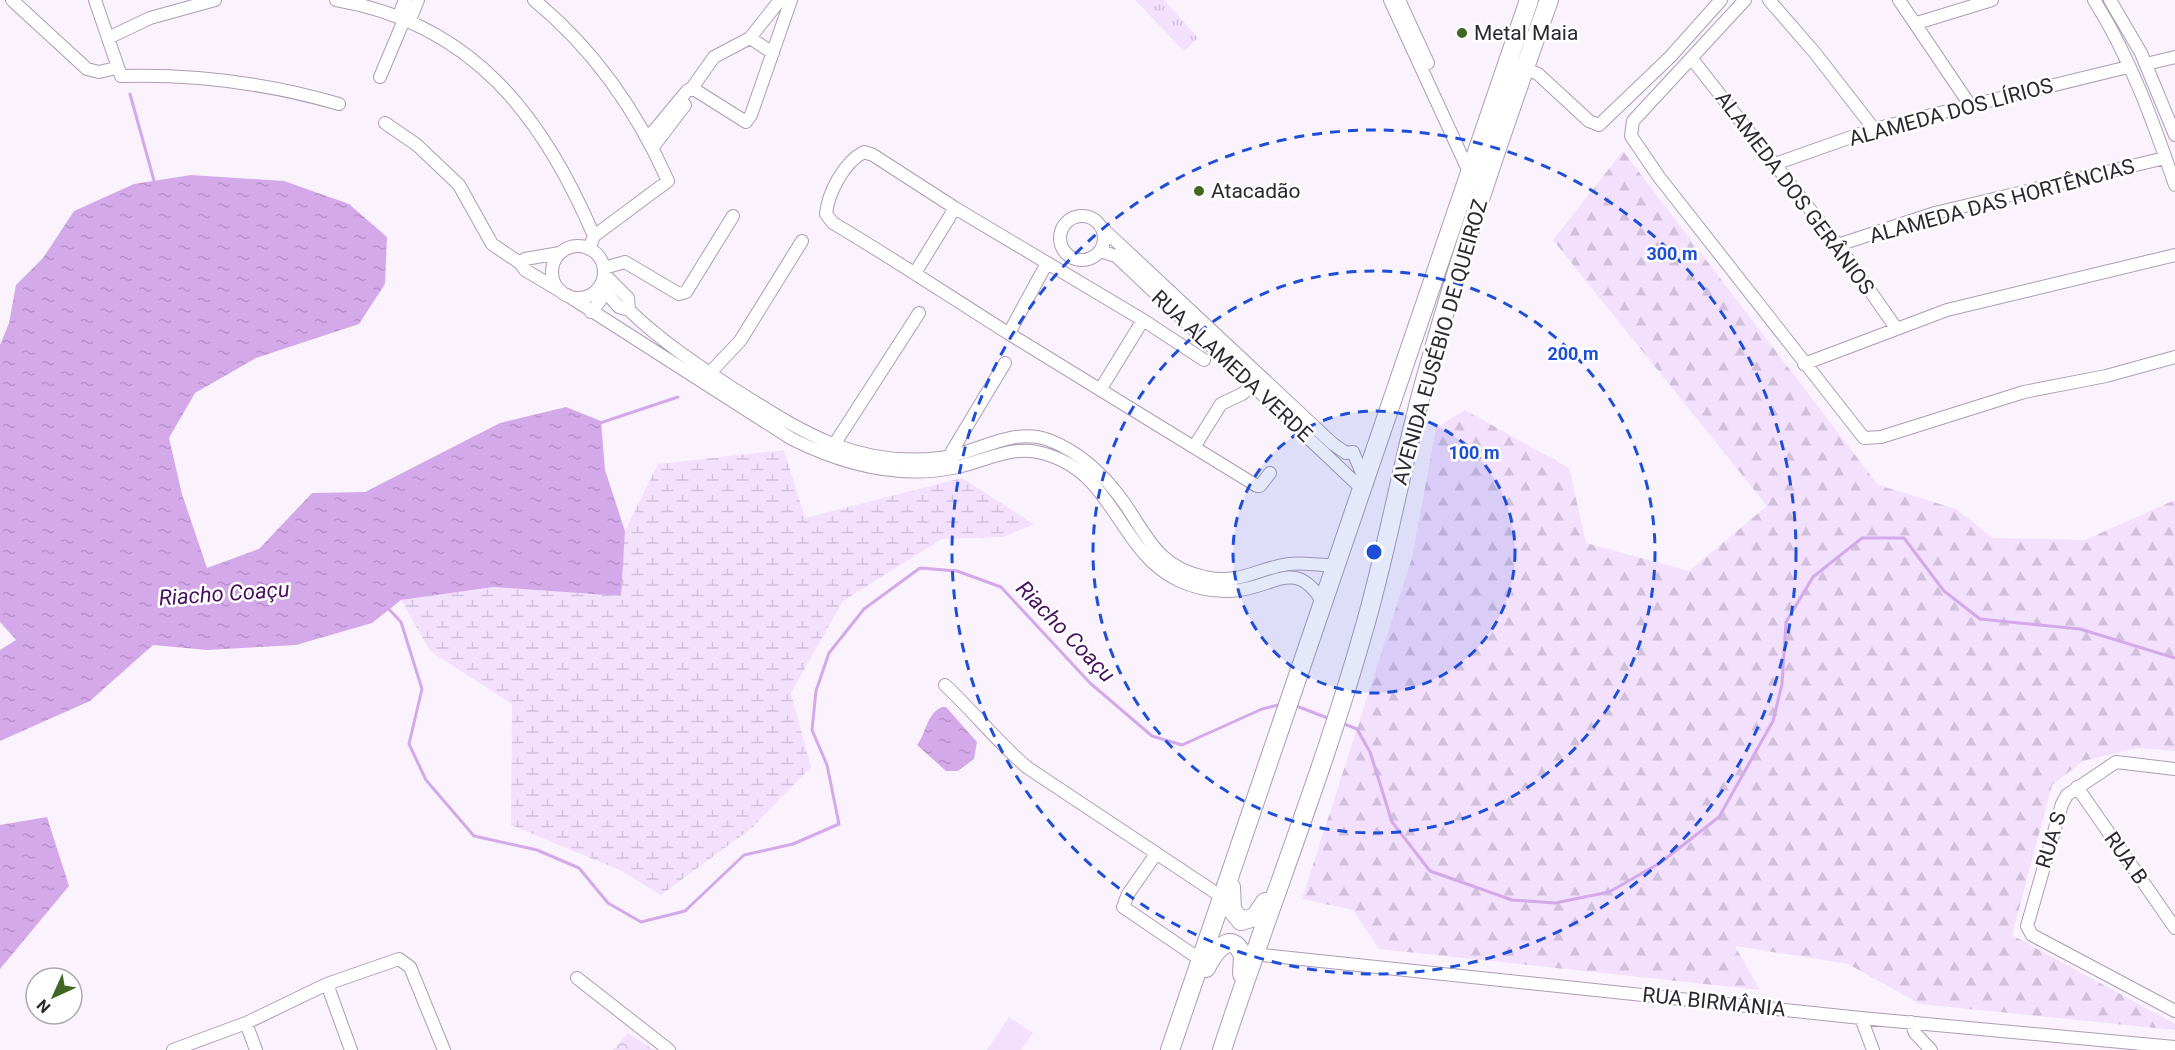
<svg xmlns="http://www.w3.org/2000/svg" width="2175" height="1050" viewBox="0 0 2175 1050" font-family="Roboto,sans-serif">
<defs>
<pattern id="grass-tufts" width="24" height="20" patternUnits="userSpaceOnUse" patternTransform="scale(1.5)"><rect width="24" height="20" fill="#f3e0fd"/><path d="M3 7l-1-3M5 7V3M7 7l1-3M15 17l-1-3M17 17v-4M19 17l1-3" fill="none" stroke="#d1c0d9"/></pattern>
<pattern id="forest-firs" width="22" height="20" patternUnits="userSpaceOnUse" patternTransform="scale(1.5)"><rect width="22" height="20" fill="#f3e0fd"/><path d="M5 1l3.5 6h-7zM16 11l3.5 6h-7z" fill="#d1c0d9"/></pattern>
<pattern id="wetland-marsh" width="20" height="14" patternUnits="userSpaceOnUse" patternTransform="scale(1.5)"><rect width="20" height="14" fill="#f3e0fd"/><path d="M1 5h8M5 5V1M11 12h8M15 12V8" fill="none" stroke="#d1c0d9"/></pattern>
<pattern id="park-crowns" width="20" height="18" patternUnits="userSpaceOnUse" patternTransform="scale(1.5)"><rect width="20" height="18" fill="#f3e0fd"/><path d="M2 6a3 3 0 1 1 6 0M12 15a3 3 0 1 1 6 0" fill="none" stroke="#d1c0d9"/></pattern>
<pattern id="water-ripples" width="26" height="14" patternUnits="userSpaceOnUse" patternTransform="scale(1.5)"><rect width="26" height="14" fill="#d4a9ea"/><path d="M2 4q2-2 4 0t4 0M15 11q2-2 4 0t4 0" fill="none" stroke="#b691c9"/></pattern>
</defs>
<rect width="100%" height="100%" fill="#faf3fe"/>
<path fill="url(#grass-tufts)" d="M 1135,0 L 1164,0 L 1198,38 L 1184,51 Z"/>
<path fill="url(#forest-firs)" d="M 1623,151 L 1878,485 L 1956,509 L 1993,538 L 2085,540 L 2175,500 L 2175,751 L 2137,748 L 2083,761 L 2052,785 L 2012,935 L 2175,1024 L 2175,1030 L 1920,1004 L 1848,964 L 1735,946 L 1760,990 L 1379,949 L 1353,910 L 1302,899 L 1412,558 L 1436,428 L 1465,410 L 1569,468 L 1586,543 L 1689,571 L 1767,506 L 1553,240 Z"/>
<path fill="url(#wetland-marsh)" d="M 784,450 L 805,518 L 962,478 L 1034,524 L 1003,537 L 942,539 L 843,601 L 791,693 L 811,767 L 753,827 L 661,895 L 622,871 L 511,825 L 512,704 L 430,651 L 401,600 L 493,587 L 620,596 L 625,531 L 658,464 Z"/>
<path fill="url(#park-crowns)" d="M 628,1033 L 654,1050 L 613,1050 Z"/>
<path fill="#f3e0fd" d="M 1009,1017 L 1033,1033 L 1021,1050 L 987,1050 Z"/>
<path fill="url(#water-ripples)" d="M 191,175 L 284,181 L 349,204 L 387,237 L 385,284 L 359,324 L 256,358 L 195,393 L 169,438 L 182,494 L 207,568 L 259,549 L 312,493 L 365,492 L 500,423 L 566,407 L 601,421 L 605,470 L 625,531 L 621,596 L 493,587 L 401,600 L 372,623 L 296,645 L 207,650 L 153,645 L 90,701 L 0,741 L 0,650 L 16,640 L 0,622 L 0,345 L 9,323 L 16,285 L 43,258 L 74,211 L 134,184 Z
M 942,707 L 946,707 L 977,742 L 974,759 L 958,771 L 946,771 L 917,745 C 927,732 926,714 942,707 Z
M 47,817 L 69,886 L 0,969 L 0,825 Z"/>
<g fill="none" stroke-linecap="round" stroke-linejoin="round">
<path stroke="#d4a9ea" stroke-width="3" d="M 130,94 L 155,184
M 600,423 L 678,397
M 387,607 L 401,622 L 422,689 L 409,744 L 426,780 L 474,836 L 537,850 L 579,868 L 608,903 L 641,922 L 685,911 L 744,855 L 793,844 L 839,824 L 827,765 L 812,730 L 816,691 L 829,653 L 864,609 L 920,568 L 957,571 L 1001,587 L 1090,683 L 1152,736 L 1182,745 L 1262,709 L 1282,704
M 1294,705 L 1330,719
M 1342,723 L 1357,729 L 1370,752 L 1392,822 L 1430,871 L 1512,900 L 1555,903 L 1609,892 L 1660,863 L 1719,817 L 1773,721 L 1782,684 L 1786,622 L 1813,577 L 1862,538 L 1904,538 L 1944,591 L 1980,619 L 2080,629 L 2175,658"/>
<g stroke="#ad9cb6" stroke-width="14">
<path id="minor" d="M 12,0 L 87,69 L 99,72 L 116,68
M 95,0 L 121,76 C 196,74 267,83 339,104
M 336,0 C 472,23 543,116 594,236 L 589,249
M 534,0 C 594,49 637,111 668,181 L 594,236
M 1390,0 L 1470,174
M 1399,0 L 1428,63
M 1745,0 L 1633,121 L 1631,136 L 1659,177 L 1864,438 L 1881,437 L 2024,392 L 2106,376 L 2175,357
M 1769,0 L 1815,53 L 1874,129
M 1899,0 L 1970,105
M 2094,0 C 2130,57 2153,121 2175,185
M 2110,0 L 2141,53 L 2175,135
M 404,20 L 401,10 L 405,0
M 1917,23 L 1992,0
M 108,38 L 150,18 L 215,0
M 750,38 L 773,53
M 1692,59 L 1838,245 L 1896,328
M 2146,64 L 2175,57
M 1518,66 L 1538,74 L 1589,121 L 1599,125 L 1670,57 L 1721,0
M 380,77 L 404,20 L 412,15 L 418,0
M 692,88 L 746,122 L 751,115 L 791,0
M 385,123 L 417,145 L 459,185 L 492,244 L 520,263 L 525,270 L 562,292
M 646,136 L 653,132 L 687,91 L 692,88 L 714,57 L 750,38 L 780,0
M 653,147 L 685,105
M 1775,164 L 1874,129 L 2128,67
M1060 238a22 22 0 1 1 44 0a22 22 0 1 1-44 0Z
M 1100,226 L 1333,444 L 1346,453 L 1353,452 L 1364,478
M 1838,245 L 1935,213 L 2165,158
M552 272a26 26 0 1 1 52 0a26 26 0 1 1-52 0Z
M 1100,251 L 1116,256 L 1361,488
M 520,263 L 525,259 L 560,253
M 604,268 L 625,262 L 679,294 L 686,292 L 733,216
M 915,273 L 955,208
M 604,274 L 628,298 L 629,310 C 661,341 697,365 734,389 C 802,432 856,468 940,458 C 977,454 1012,426 1049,440 C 1080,452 1106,477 1125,504 C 1148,538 1159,568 1205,577 C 1241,585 1257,568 1289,564 C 1304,562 1319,566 1334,565
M 600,286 L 619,307 L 629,310
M 567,295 L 792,439 C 842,464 896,479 953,468 C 980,463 1009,446 1037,452 C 1115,468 1116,550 1178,580 C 1197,589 1219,593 1240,590 C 1276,585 1296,559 1322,601
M 591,312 L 610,288
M 1143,320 L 1204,360
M 1009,333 L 1047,263
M 1804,364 L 1947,310 L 2175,255
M 704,379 L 740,341 L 802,241
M 1100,390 L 1143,320 L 955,208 L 873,155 L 864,152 C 844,162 828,193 826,214 L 833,223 C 894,259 952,298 1011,335 C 1093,386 1175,436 1257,486 L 1260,486 L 1270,473
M 1194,447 L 1221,404 L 1242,394 L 1258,381
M 830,451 L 919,313
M 952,461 L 952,451 L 1005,363
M 945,685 C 974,712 998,743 1028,768 L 1222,897
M 2175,769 L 2116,762 L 2067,795 L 2062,804 L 2027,926 L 2032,935 L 2175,1011
M 2077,787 L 2175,928
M 1156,854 L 1128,894 L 1123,907 L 1201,960
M 1253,954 L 1861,1018 L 2175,1047
M 577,978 L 669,1050
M 327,984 L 351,1050
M 1861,1018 L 1873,1050
M 1911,1022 L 1915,1033 L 1931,1050
M 246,1023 L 256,1050
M 173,1050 L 246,1023 L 327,984 L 399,959 L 410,967 L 444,1050"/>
</g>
<g stroke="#ad9cb6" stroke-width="20">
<path id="highway" d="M 1231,887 L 1232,910 L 1241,921 L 1255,917 L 1265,902
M 1206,968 C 1213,954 1231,927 1243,956 L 1242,974
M 1170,1050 L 1529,0
M 1222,1050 C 1267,912 1322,776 1362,636 C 1388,549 1402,460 1427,373 C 1462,247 1505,123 1549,0"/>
</g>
<use href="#minor" stroke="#fff" stroke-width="12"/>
<use href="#highway" stroke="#fff" stroke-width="18"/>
</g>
<circle cx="1374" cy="552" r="141" fill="#1d4ed8" fill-opacity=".12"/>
<g fill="none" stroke="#1d4ed8" stroke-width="3" stroke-dasharray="10 8">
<circle cx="1374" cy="552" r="141"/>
<circle cx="1374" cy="552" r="281"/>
<circle cx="1374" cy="552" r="422"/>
</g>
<g fill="#416823" stroke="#fff" stroke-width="2">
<circle cx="1462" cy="33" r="6"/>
<circle cx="1199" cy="191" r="6"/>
</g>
<g text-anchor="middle" stroke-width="5" stroke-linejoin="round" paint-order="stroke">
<g font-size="21" fill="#2d2731" stroke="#fff" text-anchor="start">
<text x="1474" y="40">Metal Maia</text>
<text x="1211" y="198">Atacadão</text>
</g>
<g font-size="21" fill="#2d2731" stroke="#fff">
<text transform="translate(1951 112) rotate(-15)" y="7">ALAMEDA DOS LÍRIOS</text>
<text transform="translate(1795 193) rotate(53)" y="7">ALAMEDA DOS GERÂNIOS</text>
<text transform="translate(2002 201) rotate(-15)" y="7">ALAMEDA DAS HORTÊNCIAS</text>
<text transform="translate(1440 342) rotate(-74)" y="7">AVENIDA EUSÉBIO DE QUEIROZ</text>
<text transform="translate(1232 366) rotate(43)" y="7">RUA ALAMEDA VERDE</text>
<text transform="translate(2051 840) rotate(-73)" y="7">RUA S</text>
<text transform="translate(2126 858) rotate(55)" y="7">RUA B</text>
<text transform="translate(1714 1002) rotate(6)" y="7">RUA BIRMÂNIA</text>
</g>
<g font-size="22" font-style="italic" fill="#48105e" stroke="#fff">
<text transform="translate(224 593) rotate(-4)" y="8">Riacho Coaçu</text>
<text transform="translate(1066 631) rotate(46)" y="8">Riacho Coaçu</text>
</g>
</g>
<circle cx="1374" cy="552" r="9" fill="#1d4ed8" stroke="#fff" stroke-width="3"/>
<g font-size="18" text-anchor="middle" font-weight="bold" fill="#1d4ed8" stroke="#fff" stroke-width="5" stroke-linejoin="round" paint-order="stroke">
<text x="1672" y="260">300 m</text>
<text x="1573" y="360">200 m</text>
<text x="1474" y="459">100 m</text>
</g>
<g transform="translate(54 996) rotate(225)"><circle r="28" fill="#ffffff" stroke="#aba9ad" stroke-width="1.5"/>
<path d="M0-4.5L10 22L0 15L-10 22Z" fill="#416823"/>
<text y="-9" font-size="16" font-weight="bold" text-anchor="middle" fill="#2d2731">N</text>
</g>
</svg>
